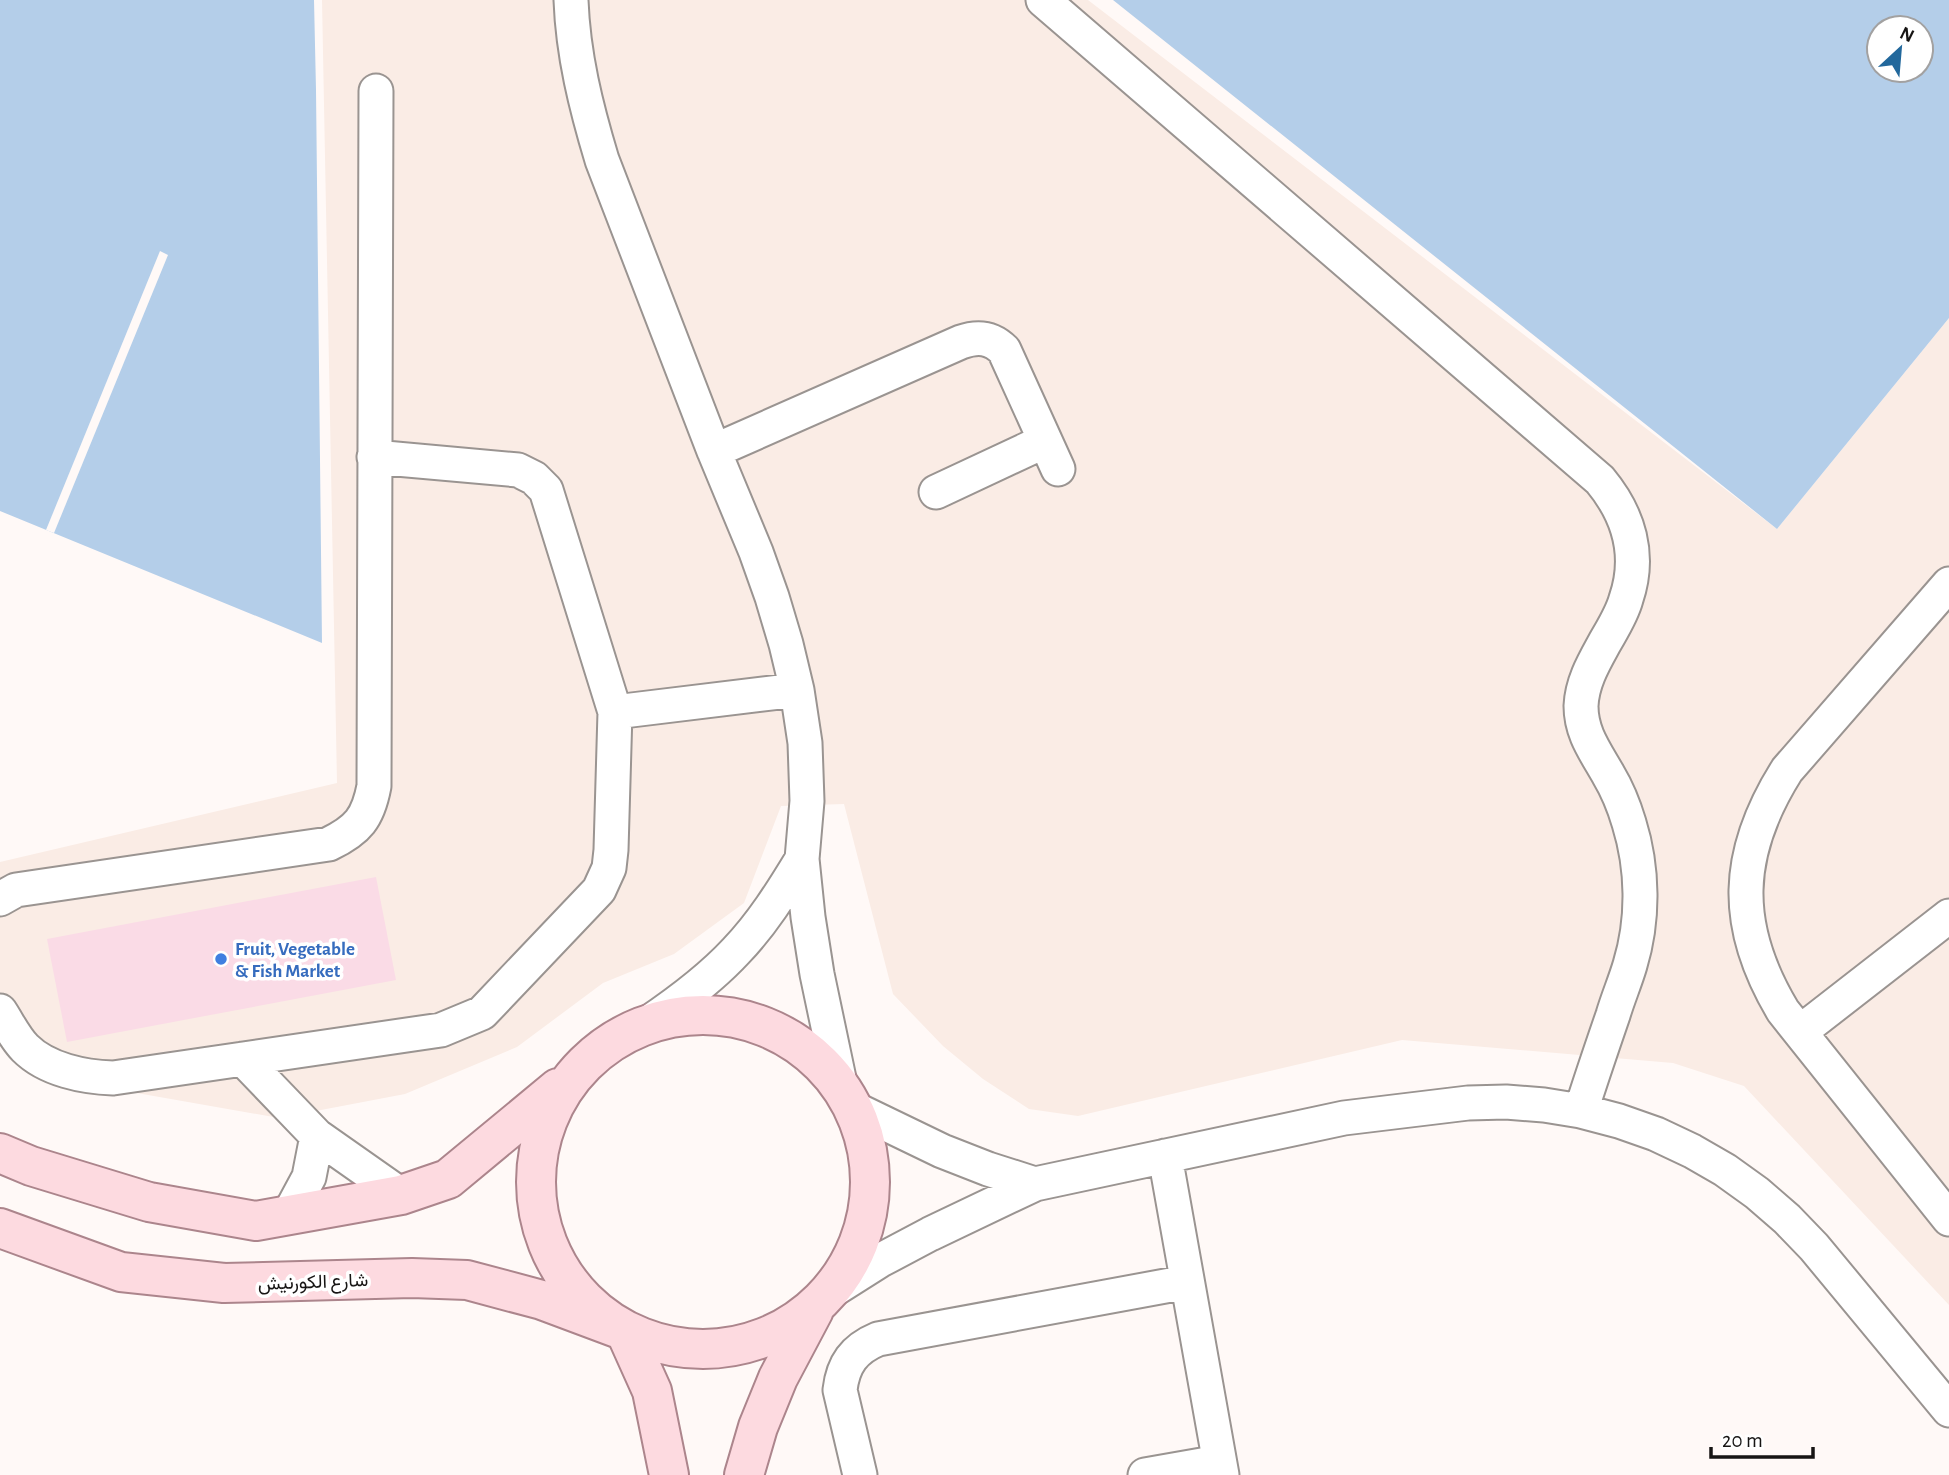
<svg xmlns="http://www.w3.org/2000/svg" width="1949" height="1475" viewBox="0 0 1949 1475" font-family="'Alegreya Sans',Vazirmatn,sans-serif">
<rect width="100%" height="100%" fill="#fff9f7"/>
<path fill="#faece5" d="M 322,0 L 1088,0 L 1777,529 L 1949,318 L 1949,1305 L 1744,1086 L 1673,1063 L 1402,1040 L 1078,1116 L 1029,1109 L 983,1079 L 943,1046 L 893,994 L 844,804 L 781,806 L 744,903 L 674,954 L 603,983 L 517,1047 L 405,1094 L 279,1118 L 114,1089 L 0,1040 L 0,862 L 337,783 Z"/>
<path fill="#b4cee9" fill-rule="evenodd" d="M 0,0 L 314,0 L 316,90 L 322,643 L 0,511 Z
M 1113,0 L 1949,0 L 1949,318 L 1777,529 ZM 1921,28 L 1921,70 L 1879,70 L 1879,28 Z"/>
<path fill="#fff9f7" d="M 160,251 L 168,255 L 54,533 L 46,530 Z"/>
<path fill="#fadbe6" d="M 376,877 L 396,980 L 67,1042 L 47,939 Z"/>
<g fill="none" stroke-linecap="round" stroke-linejoin="round">
<g stroke="#9a9491" stroke-width="37">
<path id="minor" d="M 571,0 C 573,55 586,107 602,160 L 714,451 L 756,552 L 772,597 L 786,644 L 797,690 L 805,743 L 807,801 L 802,859 L 808,917 L 817,974 L 841,1088
M 1043,0 L 1600,480 C 1629,515 1641,555 1626,599 C 1622,614 1613,628 1605,642 C 1594,662 1582,682 1581,706 C 1581,733 1595,751 1608,774 C 1617,789 1624,806 1629,823 C 1643,868 1644,919 1630,965 C 1625,982 1618,998 1613,1015 C 1602,1047 1591,1079 1581,1111
M 714,451 L 961,342 C 978,336 991,337 1004,350 L 1058,469
M 936,492 L 1045,441
M 1949,584 L 1787,770 C 1734,854 1732,926 1783,1011 L 1949,1219
M 615,712 L 797,690
M 0,899 L 16,890 L 329,844 C 358,830 368,818 374,786 L 376,91
M 0,1011 C 8,1023 15,1038 25,1048 C 47,1070 84,1077 113,1078 L 441,1030 L 482,1013 L 599,890 L 609,868 L 611,850 L 615,712 L 546,490 L 534,478 L 518,470 L 374,457
M 648,1023 C 679,1002 710,979 736,951 C 762,924 782,892 802,859
M 1800,1032 L 1949,916
M 243,1059 L 317,1136 L 401,1195
M 853,1108 L 942,1151 L 988,1169 L 1035,1184
M 1165,1156 L 1222,1475
M 288,1216 L 309,1177 L 317,1136
M 830,1292 L 879,1261 L 930,1234 L 1035,1184 L 1344,1118 L 1468,1103 L 1506,1102 L 1544,1105 L 1581,1111 L 1619,1121 L 1656,1134 L 1692,1151 L 1725,1170 L 1757,1193 L 1787,1219 L 1814,1247 L 1949,1410
M 860,1475 L 840,1390 C 843,1364 854,1349 878,1339 L 1187,1282
M 1145,1475 L 1219,1462"/>
</g>
<g stroke="#ac858c" stroke-width="42">
<path id="major" d="M536 1182a167 167 0 1 1 334 0a167 167 0 1 1-334 0Z
M 0,1153 L 31,1166 L 149,1202 L 256,1221 L 401,1195 L 448,1179 L 558,1088
M 0,1228 L 121,1272 L 224,1283 L 412,1278 L 467,1280 L 542,1300 L 625,1331 L 652,1391 L 669,1475
M 744,1475 L 758,1427 L 778,1378 L 814,1310"/>
</g>
<use href="#minor" stroke="#fff" stroke-width="33"/>
<use href="#major" stroke="#fddae0" stroke-width="38"/>
</g>
<circle fill="#3f7fe0" stroke="#fff" stroke-width="2.5" cx="221" cy="959" r="7"/>
<g text-anchor="middle" stroke-width="7" stroke-linejoin="round" paint-order="stroke">
<g font-size="19" font-weight="bold" fill="#366cbe" stroke="#fff" text-anchor="start">
<text x="235" y="955">Fruit, Vegetable<tspan x="235" dy="22">&amp; Fish Market</tspan></text>
</g>
<g font-size="19" fill="#171514" stroke="#fff">
<text transform="translate(313 1281) rotate(-2)" y="7">شارع الكورنيش</text>
</g>
</g>
<g transform="translate(1900 49) rotate(26)"><circle r="33" fill="#ffffff" stroke="#a2a1a1" stroke-width="2"/>
<path d="M0-5L12 26L0 18L-12 26Z" fill="#22689c"/>
<text y="-10" font-size="19" font-weight="bold" text-anchor="middle" fill="#171514">N</text>
</g>
<path d="M1711 1447v10h102v-10" fill="none" stroke="#171514" stroke-width="3.5"/>
<text x="1722" y="1447" font-size="21" fill="#171514" stroke="#ffffff" stroke-width="5" paint-order="stroke">20 m</text>
</svg>
